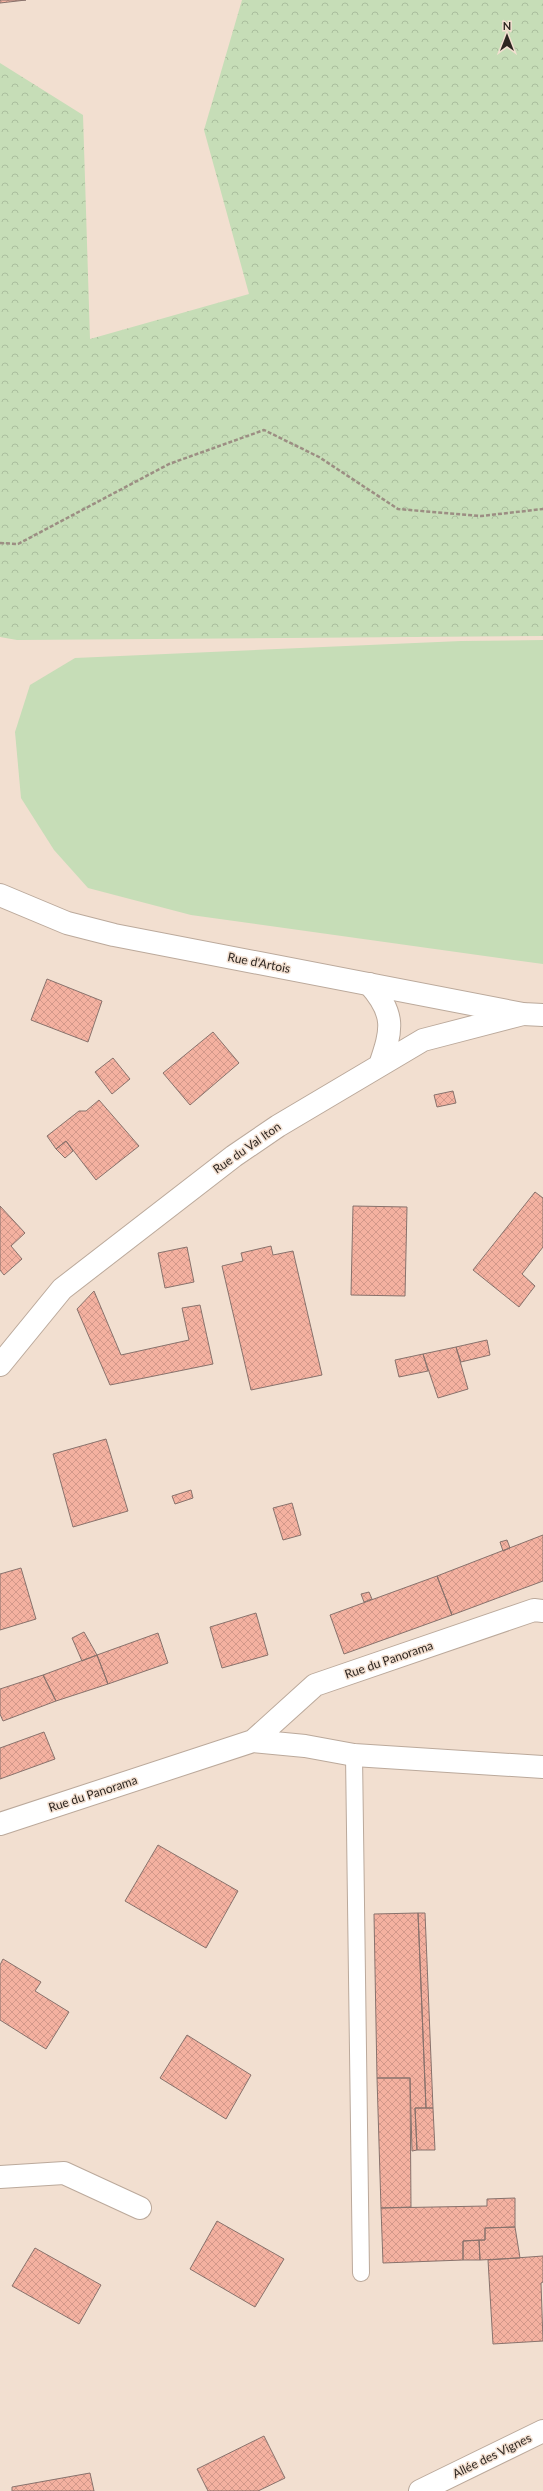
<svg xmlns="http://www.w3.org/2000/svg" width="543" height="2491" viewBox="0 0 543 2491" font-family="Lato,sans-serif">
<defs>
<pattern id="forest-crowns" width="20" height="18" patternUnits="userSpaceOnUse"><rect width="20" height="18" fill="#c6ddb7"/><path d="M2 6a3 3 0 1 1 6 0M12 15a3 3 0 1 1 6 0" fill="none" stroke="#aabe9d"/></pattern>
<pattern id="building-cross-hatch" width="8" height="8" patternUnits="userSpaceOnUse"><rect width="8" height="8" fill="#f4b1a0"/><path d="M0 0l8 8M0 8l8-8" fill="none" stroke="#d2988a"/></pattern>
</defs>
<rect width="100%" height="100%" fill="#f2dfd0"/>
<path fill="url(#forest-crowns)" d="M 242,0 L 543,0 L 543,636 L 17,640 L 0,637 L 0,63 L 83,115 L 90,339 L 249,294 L 204,130 Z"/>
<path fill="#c6ddb7" d="M 543,640 L 543,964 L 191,915 L 88,888 L 54,850 L 21,798 L 15,732 L 30,685 L 75,658 L 461,641 Z"/>
<path fill="url(#building-cross-hatch)" stroke="#88726c" d="M 0,0 L 26,0 L 0,3 Z
M 47,979 L 102,1001 L 88,1042 L 31,1020 Z
M 213,1032 L 239,1063 L 190,1105 L 163,1073 Z
M 113,1058 L 130,1079 L 112,1094 L 95,1072 Z
M 453,1091 L 456,1103 L 437,1107 L 434,1095 Z
M 99,1100 L 139,1146 L 96,1180 L 66,1141 L 56,1149 L 47,1136 L 79,1111 L 86,1111 Z
M 66,1141 L 73,1151 L 65,1158 L 56,1149 Z
M 535,1192 L 543,1198 L 543,1247 L 522,1274 L 535,1286 L 519,1307 L 473,1270 Z
M 0,1206 L 25,1233 L 11,1246 L 22,1259 L 4,1275 L 0,1270 Z
M 353,1206 L 407,1207 L 405,1296 L 351,1295 Z
M 271,1246 L 273,1255 L 293,1251 L 322,1375 L 251,1390 L 222,1266 L 243,1261 L 241,1253 Z
M 187,1247 L 194,1282 L 165,1288 L 158,1253 Z
M 94,1291 L 121,1355 L 189,1340 L 182,1308 L 200,1305 L 213,1364 L 110,1385 L 77,1309 Z
M 487,1340 L 490,1355 L 461,1362 L 456,1347 Z
M 456,1347 L 468,1389 L 438,1398 L 423,1354 Z
M 423,1354 L 428,1371 L 399,1377 L 395,1360 Z
M 106,1439 L 128,1511 L 73,1527 L 53,1454 Z
M 191,1490 L 193,1498 L 175,1504 L 172,1496 Z
M 292,1503 L 301,1535 L 283,1540 L 273,1508 Z
M 543,1535 L 543,1581 L 452,1615 L 437,1576 Z
M 507,1540 L 510,1548 L 503,1551 L 500,1542 Z
M 21,1568 L 36,1619 L 0,1630 L 0,1574 Z
M 437,1576 L 452,1615 L 344,1654 L 330,1615 Z
M 369,1592 L 372,1599 L 364,1602 L 361,1594 Z
M 256,1613 L 268,1655 L 222,1668 L 210,1627 Z
M 84,1632 L 97,1655 L 82,1661 L 72,1638 Z
M 158,1633 L 168,1663 L 108,1684 L 97,1655 Z
M 97,1655 L 108,1684 L 56,1701 L 43,1675 Z
M 43,1675 L 56,1701 L 3,1721 L 0,1714 L 0,1689 Z
M 44,1732 L 55,1759 L 0,1779 L 0,1748 Z
M 158,1845 L 238,1891 L 206,1948 L 125,1901 Z
M 418,1913 L 425,1913 L 433,2108 L 426,2108 Z
M 418,1913 L 426,2108 L 415,2108 L 417,2150 L 412,2151 L 410,2078 L 377,2078 L 374,1914 Z
M 3,1959 L 41,1982 L 35,1991 L 69,2012 L 46,2049 L 0,2020 L 0,1965 Z
M 187,2035 L 251,2075 L 226,2119 L 160,2078 Z
M 377,2078 L 410,2078 L 411,2207 L 381,2208 Z
M 415,2108 L 433,2108 L 435,2150 L 417,2150 Z
M 515,2198 L 515,2227 L 485,2228 L 485,2240 L 463,2241 L 463,2260 L 383,2263 L 381,2208 L 487,2206 L 487,2199 Z
M 217,2221 L 284,2259 L 255,2307 L 190,2269 Z
M 515,2227 L 520,2258 L 480,2260 L 479,2240 L 485,2240 L 485,2228 Z
M 479,2240 L 480,2260 L 463,2260 L 463,2241 Z
M 35,2248 L 101,2285 L 79,2324 L 12,2286 Z
M 543,2256 L 543,2282 L 541,2283 L 543,2341 L 493,2344 L 488,2260 Z
M 264,2436 L 285,2478 L 258,2491 L 208,2491 L 197,2469 Z
M 90,2473 L 94,2491 L 12,2491 L 12,2487 Z"/>
<g fill="none" stroke-linecap="round" stroke-linejoin="round">
<g stroke="#bba99b" stroke-width="18">
<path id="lane" d="M 354,1755 L 361,2273"/>
</g>
<g stroke="#bba99b" stroke-width="24">
<path id="street" d="M 369,984 C 396,1014 392,1030 380,1065
M 0,1365 L 62,1289 L 234,1156 L 278,1126 L 423,1040 L 523,1014
M 253,1741 L 315,1685 L 534,1610 L 543,1611
M 0,1824 L 253,1741 L 305,1746 L 354,1755 L 543,1767
M 0,2177 L 64,2173 L 140,2208
M 420,2491 L 543,2431"/>
</g>
<g stroke="#bba99b" stroke-width="24">
<path id="secondary" d="M 0,895 L 67,923 L 114,935 L 523,1014 L 543,1015"/>
</g>
<path stroke="#9c8e83" stroke-width="2.5" stroke-dasharray="4 2" stroke-linecap="butt" d="M 0,543 L 18,544 L 169,464 L 264,430 L 319,457 L 398,509 L 481,516 L 543,509"/>
<use href="#lane" stroke="#fff" stroke-width="16"/>
<use href="#street" stroke="#fff" stroke-width="22"/>
<use href="#secondary" stroke="#fff" stroke-width="22"/>
</g>
<g text-anchor="middle" stroke-width="3" stroke-linejoin="round" paint-order="stroke">
<g font-size="12" fill="#2d2621" stroke="#f2dfd0">
<text transform="translate(259 963) rotate(11)" y="4">Rue d'Artois</text>
<text transform="translate(247 1148) rotate(-35)" y="4">Rue du Val Iton</text>
<text transform="translate(389 1660) rotate(-19)" y="4">Rue du Panorama</text>
<text transform="translate(93 1794) rotate(-18)" y="4">Rue du Panorama</text>
<text transform="translate(492 2456) rotate(-26)" y="4">Allée des Vignes</text>
</g>
</g>
<g transform="translate(507 36)" stroke="#f2dfd0" stroke-width="3" paint-order="stroke">
<path d="M0-3L7 15L0 10L-7 15Z" fill="#2d2621"/>
<text y="-6" font-size="11" font-weight="bold" text-anchor="middle" fill="#2d2621">N</text>
</g>
</svg>
